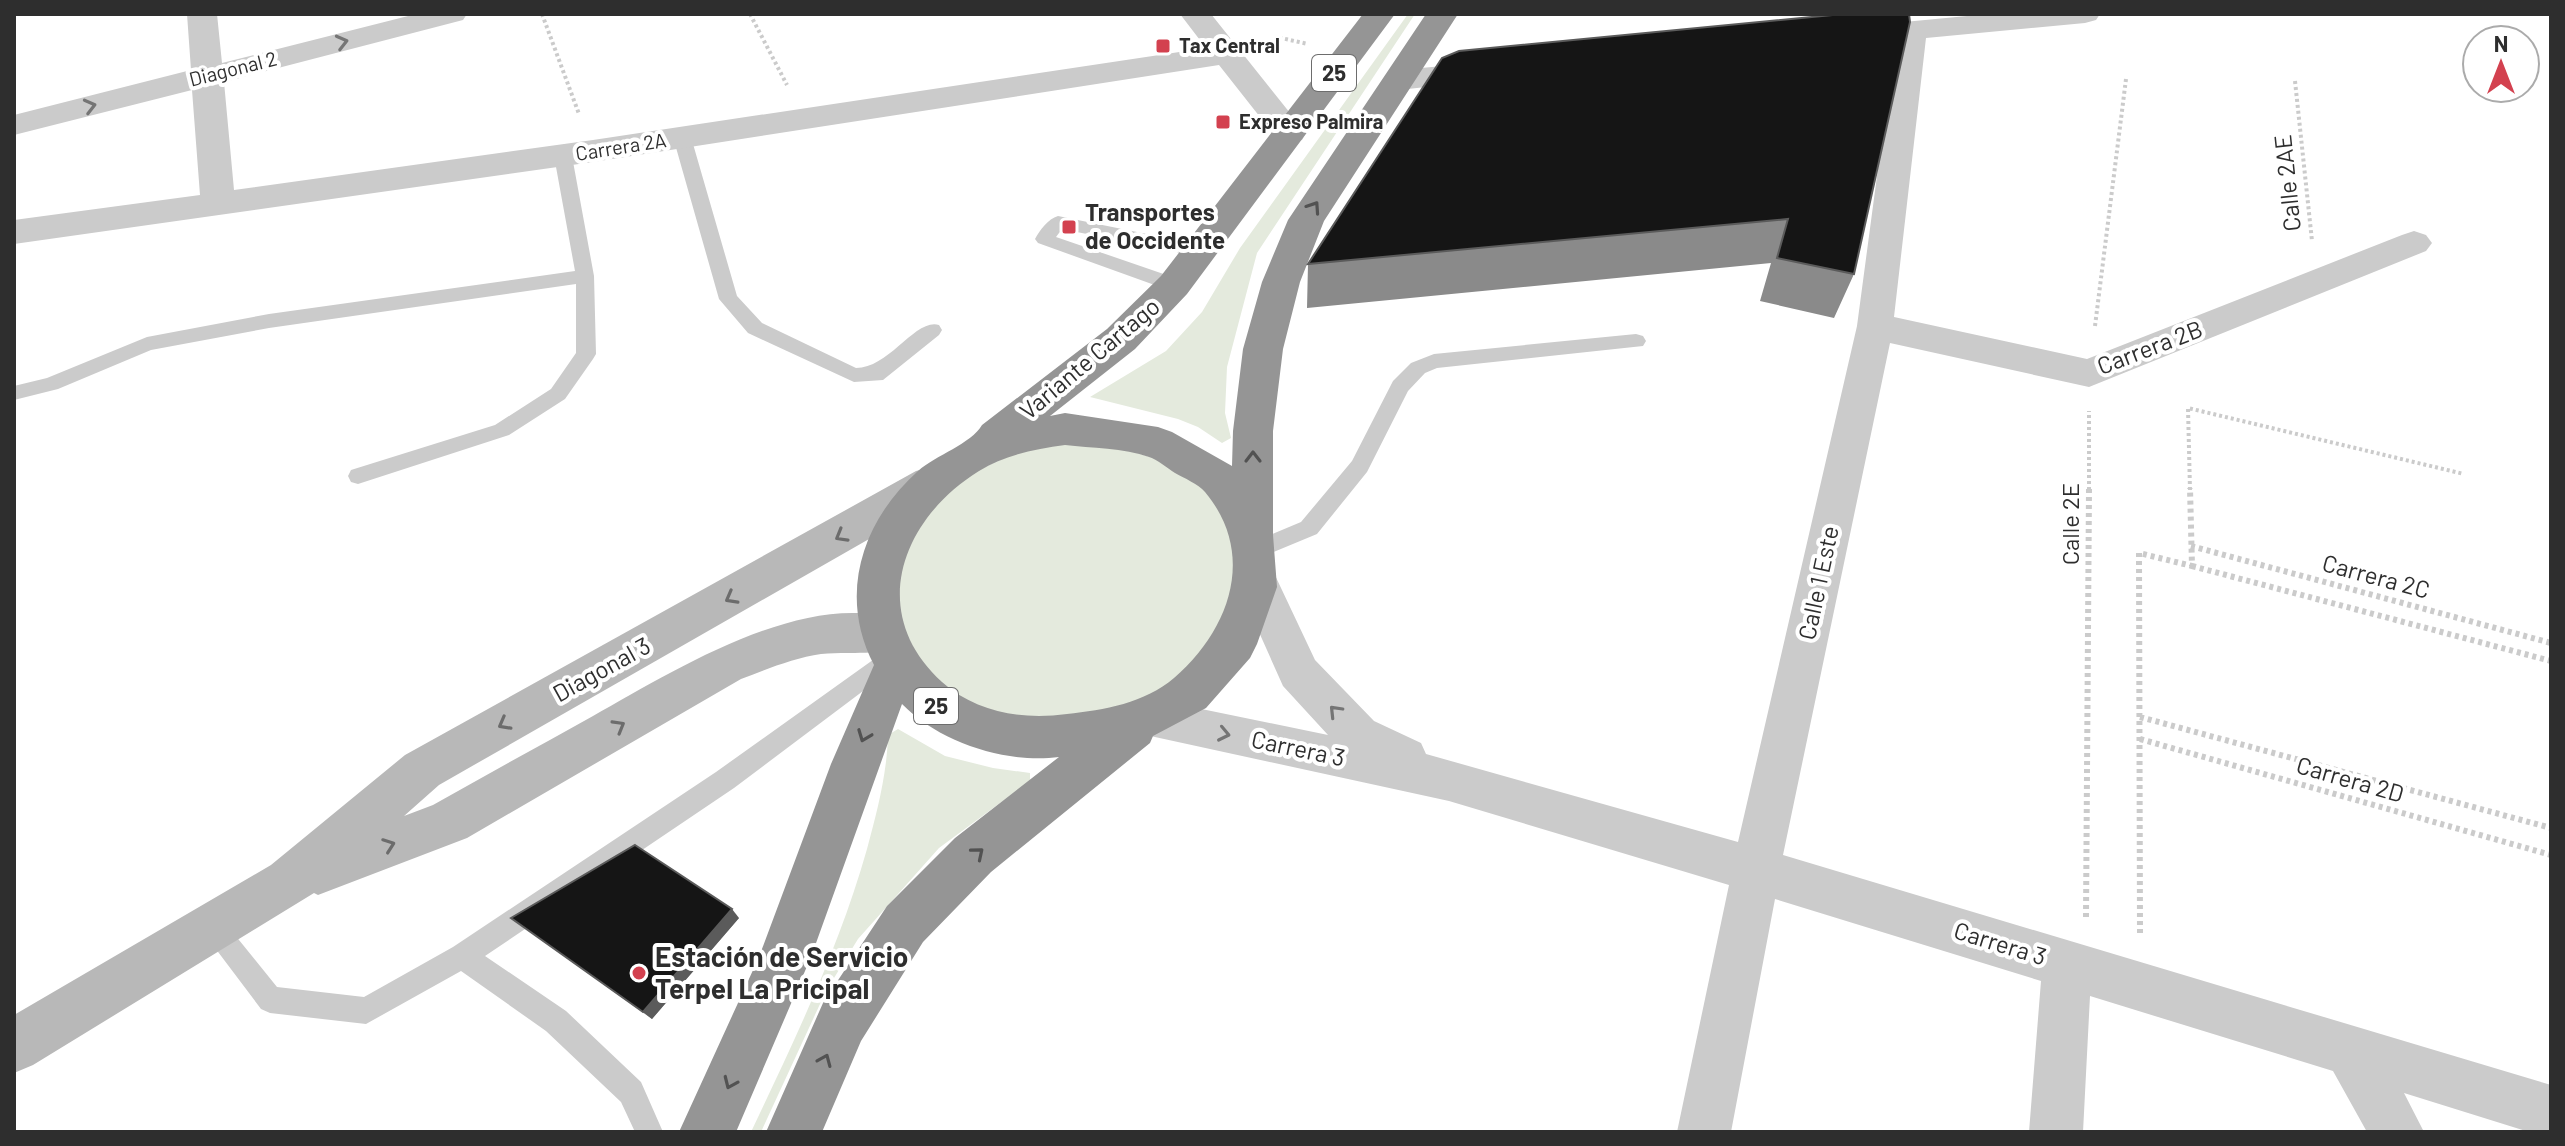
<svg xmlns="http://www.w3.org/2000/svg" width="2565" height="1146" viewBox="0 0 2565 1146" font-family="Barlow,sans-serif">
<rect width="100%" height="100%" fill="#fff"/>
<path fill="#e4eadd" d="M 1408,14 L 1415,14 L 1257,253 L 1227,367 L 1225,413 L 1231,438 L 1222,443 L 1198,427 L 1178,419 L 1090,397 L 1166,351 L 1202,312 L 1240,248 Z
M 1065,429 L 1222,481 L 1257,550 L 1183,698 L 1002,733 L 882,634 L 914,501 Z
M 898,729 L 945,756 L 993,768 L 1030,773 L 1030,781 L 939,848 L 858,939 L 826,991 L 761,1132 L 751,1132 C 795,1039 839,948 867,849 C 877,812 887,774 888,735 Z"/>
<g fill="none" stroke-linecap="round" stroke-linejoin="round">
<path stroke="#cbcbcb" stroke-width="4" stroke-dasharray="3 3" stroke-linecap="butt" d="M 542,14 L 579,114
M 750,14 L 787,85
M 1269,45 L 1281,38 L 1308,44
M 2295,81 L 2312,241
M 2095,326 L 2126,79
M 2089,490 L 2089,411
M 2190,490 L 2188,408 L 2464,474"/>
<path stroke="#cbcbcb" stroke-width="6" stroke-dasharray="4 4" stroke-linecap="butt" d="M 2191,546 L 2551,643
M 2192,566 L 2551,661
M 2140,717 L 2551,828
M 2140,739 L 2551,855
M 2086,917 L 2089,488
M 2140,933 L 2139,553 L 2192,566 L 2190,488"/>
<path fill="#cbcbcb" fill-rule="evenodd" d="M 682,132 L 691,137 L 737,296 L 762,323 L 856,368 C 890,368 915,318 939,325 L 942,330 L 939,335 L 883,380 L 854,382 L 748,333 L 719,299 L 673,137 Z
M 563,150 L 572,156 L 594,276 L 596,354 L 593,359 L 565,399 L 509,435 L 358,484 L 351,482 L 348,476 L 351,470 L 495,425 L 551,389 L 576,353 L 576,284 L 269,328 L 151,350 L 58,389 L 14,400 L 14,386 L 47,378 L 147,337 L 269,314 L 575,271 L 554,156 Z
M 1058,216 L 1201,245 L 1210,251 L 1201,257 L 1062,229 L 1056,237 L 1181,280 L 1183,285 L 1181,290 L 1174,292 L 1038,243 L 1035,239 C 1040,230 1048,219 1058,216 Z
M 1636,334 L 1643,336 L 1646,341 L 1643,346 L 1437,368 L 1425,373 L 1408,391 L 1367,472 L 1317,534 L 1257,559 L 1249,556 L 1246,550 L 1249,544 L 1301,522 L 1352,461 L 1393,381 L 1411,363 L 1434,354 Z
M 891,647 L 899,650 L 902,657 L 899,664 L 734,788 L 485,956 L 566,1011 L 641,1082 L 663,1132 L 635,1132 L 621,1102 L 546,1031 L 461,971 L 366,1024 L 270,1013 L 261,1009 L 200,928 L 204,919 L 213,915 L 222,919 L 277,987 L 364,997 L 453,947 L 716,772 Z"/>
<path fill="#cbcbcb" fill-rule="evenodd" d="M 187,14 L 217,14 L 222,63 L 416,14 L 467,14 L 463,20 L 224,82 L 234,190 L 593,140 L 1206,48 L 1180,14 L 1211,14 L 1306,133 L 1302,140 L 1290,143 L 1278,140 L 1219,65 L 593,162 L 14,244 L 14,220 L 200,195 L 192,90 L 14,135 L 14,115 L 191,70 Z
M 1988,14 L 2100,14 L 2096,20 L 2085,23 L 1926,38 L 1894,317 L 2087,359 L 2402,235 L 2414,231 L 2426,235 L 2432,243 L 2426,251 L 2089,387 L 1890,343 L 1783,855 L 2551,1085 L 2551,1132 L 2529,1132 L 2404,1093 L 2424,1132 L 2367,1132 L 2333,1071 L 2090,996 L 2083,1132 L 2029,1132 L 2041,981 L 1775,899 L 1731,1132 L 1677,1132 L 1729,885 L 1449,801 L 1132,732 L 1125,718 L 1132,704 L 1148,698 L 1328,735 L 1283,686 L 1237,583 L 1243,571 L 1258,566 L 1273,571 L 1315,660 L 1374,721 L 1421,743 L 1426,754 L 1738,842 L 1857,326 L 1895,41 L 1872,39 L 1868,33 L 1872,27 L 1883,24 Z
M 1487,62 L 1498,65 L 1503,72 L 1498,79 L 1399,90 L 1388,87 L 1383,80 L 1388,73 L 1399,70 Z"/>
<path fill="#b8b8b8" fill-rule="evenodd" d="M 931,467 L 946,471 L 952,483 L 946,495 L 439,785 L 404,816 L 433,805 C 486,775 539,746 593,716 C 672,672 804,588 898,620 L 905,634 L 898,648 C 873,656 848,651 821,654 C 794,658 767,669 741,679 L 467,838 L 318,895 L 314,893 L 33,1065 L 14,1073 L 14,1015 L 271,865 L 405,755 L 916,471 Z"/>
<path fill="#959595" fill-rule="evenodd" d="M 1363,14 L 1395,14 L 1187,294 L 1135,349 L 1050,416 L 1065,413 L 1158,427 L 1172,432 L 1232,466 L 1233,431 L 1243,349 L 1262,282 L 1288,220 L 1426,14 L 1458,14 L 1324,221 L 1300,282 L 1283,349 L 1273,431 L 1273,535 L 1277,587 L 1257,644 L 1250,658 L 1206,708 L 1153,736 L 1150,743 L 991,872 L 923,942 L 861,1041 L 822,1132 L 766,1132 L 823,1003 L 887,906 L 955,838 L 1059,757 C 1007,764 940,743 902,704 L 811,957 L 736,1132 L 679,1132 L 759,957 L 831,764 L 874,665 C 838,596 861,522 918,471 C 936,455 971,444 982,425 L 1107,329 L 1161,276 ZM 1065,445 C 1091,448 1124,448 1149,457 C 1158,460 1167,468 1175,473 C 1184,478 1198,484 1205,492 C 1257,554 1230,630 1174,678 C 1145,703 1104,710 1067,714 C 1023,720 977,713 942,682 C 867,614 900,520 979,471 C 1005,455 1035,449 1065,445 Z"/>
</g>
<path fill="#8a8a8a" d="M 1843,14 L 1854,274 L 1834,318 L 1760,301 L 1771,263 L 1307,308 L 1308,264 Z
M 511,918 L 739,918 L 652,1019 Z"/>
<path fill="#5b5b5b" d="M 732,909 L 739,918 L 652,1019 L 643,1012 Z"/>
<path fill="#151515" stroke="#5b5b5b" stroke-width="2" d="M 1843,14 L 1909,14 L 1910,22 L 1854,274 L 1777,258 L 1788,219 L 1308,264 L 1442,58 L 1459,51 Z
M 635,845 L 732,909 L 643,1012 L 511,918 Z"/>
<defs><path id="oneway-chevron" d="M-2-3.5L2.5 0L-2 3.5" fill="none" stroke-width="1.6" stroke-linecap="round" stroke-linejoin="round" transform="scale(2)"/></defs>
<g stroke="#757575">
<use href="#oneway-chevron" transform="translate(342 42) rotate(-14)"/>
<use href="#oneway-chevron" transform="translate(90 106) rotate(-14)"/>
<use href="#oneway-chevron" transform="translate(1335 711) rotate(-134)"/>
<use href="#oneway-chevron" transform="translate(1224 734) rotate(12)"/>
</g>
<g stroke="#525252">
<use href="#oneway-chevron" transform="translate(1314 207) rotate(-56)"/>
<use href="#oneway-chevron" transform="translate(1253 457) rotate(-90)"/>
<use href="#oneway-chevron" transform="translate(864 736) rotate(111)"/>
<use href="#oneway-chevron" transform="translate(978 853) rotate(-40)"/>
<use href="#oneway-chevron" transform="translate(825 1060) rotate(-67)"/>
<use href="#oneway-chevron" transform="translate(730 1083) rotate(114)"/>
</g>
<g stroke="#6c6c6c">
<use href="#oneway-chevron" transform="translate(841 536) rotate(150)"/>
<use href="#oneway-chevron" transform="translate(731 598) rotate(151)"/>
<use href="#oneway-chevron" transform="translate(504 724) rotate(151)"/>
<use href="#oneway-chevron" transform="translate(619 726) rotate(-30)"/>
<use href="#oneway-chevron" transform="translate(389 845) rotate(-20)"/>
</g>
<g fill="#d3414f" stroke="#fff" stroke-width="3">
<rect x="1155" y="38" width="16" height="16" rx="4"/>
<rect x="1215" y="114" width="16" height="16" rx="4"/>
<rect x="1061" y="219" width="16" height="16" rx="4"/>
<circle cx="639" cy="973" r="8"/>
</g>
<g text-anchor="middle" stroke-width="8" stroke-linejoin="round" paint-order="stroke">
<g font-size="20" font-weight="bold" fill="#2e2e2e" stroke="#fff" text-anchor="start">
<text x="1179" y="53">Tax Central</text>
<text x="1239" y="129">Expreso Palmira</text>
</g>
<g font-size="20" fill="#2e2e2e" stroke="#fff">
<text transform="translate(233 69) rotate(-14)" y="7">Diagonal 2</text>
<text transform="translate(621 147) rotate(-9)" y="7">Carrera 2A</text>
</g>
<g fill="#fff" stroke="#6d6d6d" stroke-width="2">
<rect x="1312" y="55" width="44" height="36" rx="6"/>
<rect x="914" y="688" width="44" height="36" rx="6"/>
</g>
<g font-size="22" font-weight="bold" fill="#2e2e2e">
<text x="1334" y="81">25</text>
<text x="936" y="714">25</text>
</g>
<g font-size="24" fill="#2e2e2e" stroke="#fff">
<text transform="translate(2288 183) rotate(-96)" y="8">Calle 2AE</text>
<text transform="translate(2150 348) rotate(-21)" y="8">Carrera 2B</text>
<text transform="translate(1090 359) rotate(-40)" y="8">Variante Cartago</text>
<text transform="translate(2071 524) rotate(-90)" y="8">Calle 2E</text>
<text transform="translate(2376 577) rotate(15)" y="8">Carrera 2C</text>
<text transform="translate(1819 583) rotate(-78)" y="8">Calle 1 Este</text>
<text transform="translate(602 670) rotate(-29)" y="8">Diagonal 3</text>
<text transform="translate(1298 749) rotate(12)" y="8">Carrera 3</text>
<text transform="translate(2350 780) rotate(16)" y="8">Carrera 2D</text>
<text transform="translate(2000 944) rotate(17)" y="8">Carrera 3</text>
</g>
<g font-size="24" font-weight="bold" fill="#2e2e2e" stroke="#fff" text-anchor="start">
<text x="1085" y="221">Transportes<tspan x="1085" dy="28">de Occidente</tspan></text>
</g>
<g font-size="28" font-weight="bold" fill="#2e2e2e" stroke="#fff" text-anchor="start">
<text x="655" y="967">Estación de Servicio<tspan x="655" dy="32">Terpel La Pricipal</tspan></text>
</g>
</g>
<rect width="2565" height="1146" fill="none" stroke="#2e2e2e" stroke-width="32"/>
<g transform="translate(2501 64)"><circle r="38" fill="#ffffff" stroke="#ababab" stroke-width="2"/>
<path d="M0-6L14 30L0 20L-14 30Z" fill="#d3414f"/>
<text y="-12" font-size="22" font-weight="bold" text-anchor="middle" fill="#2e2e2e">N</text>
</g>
</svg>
